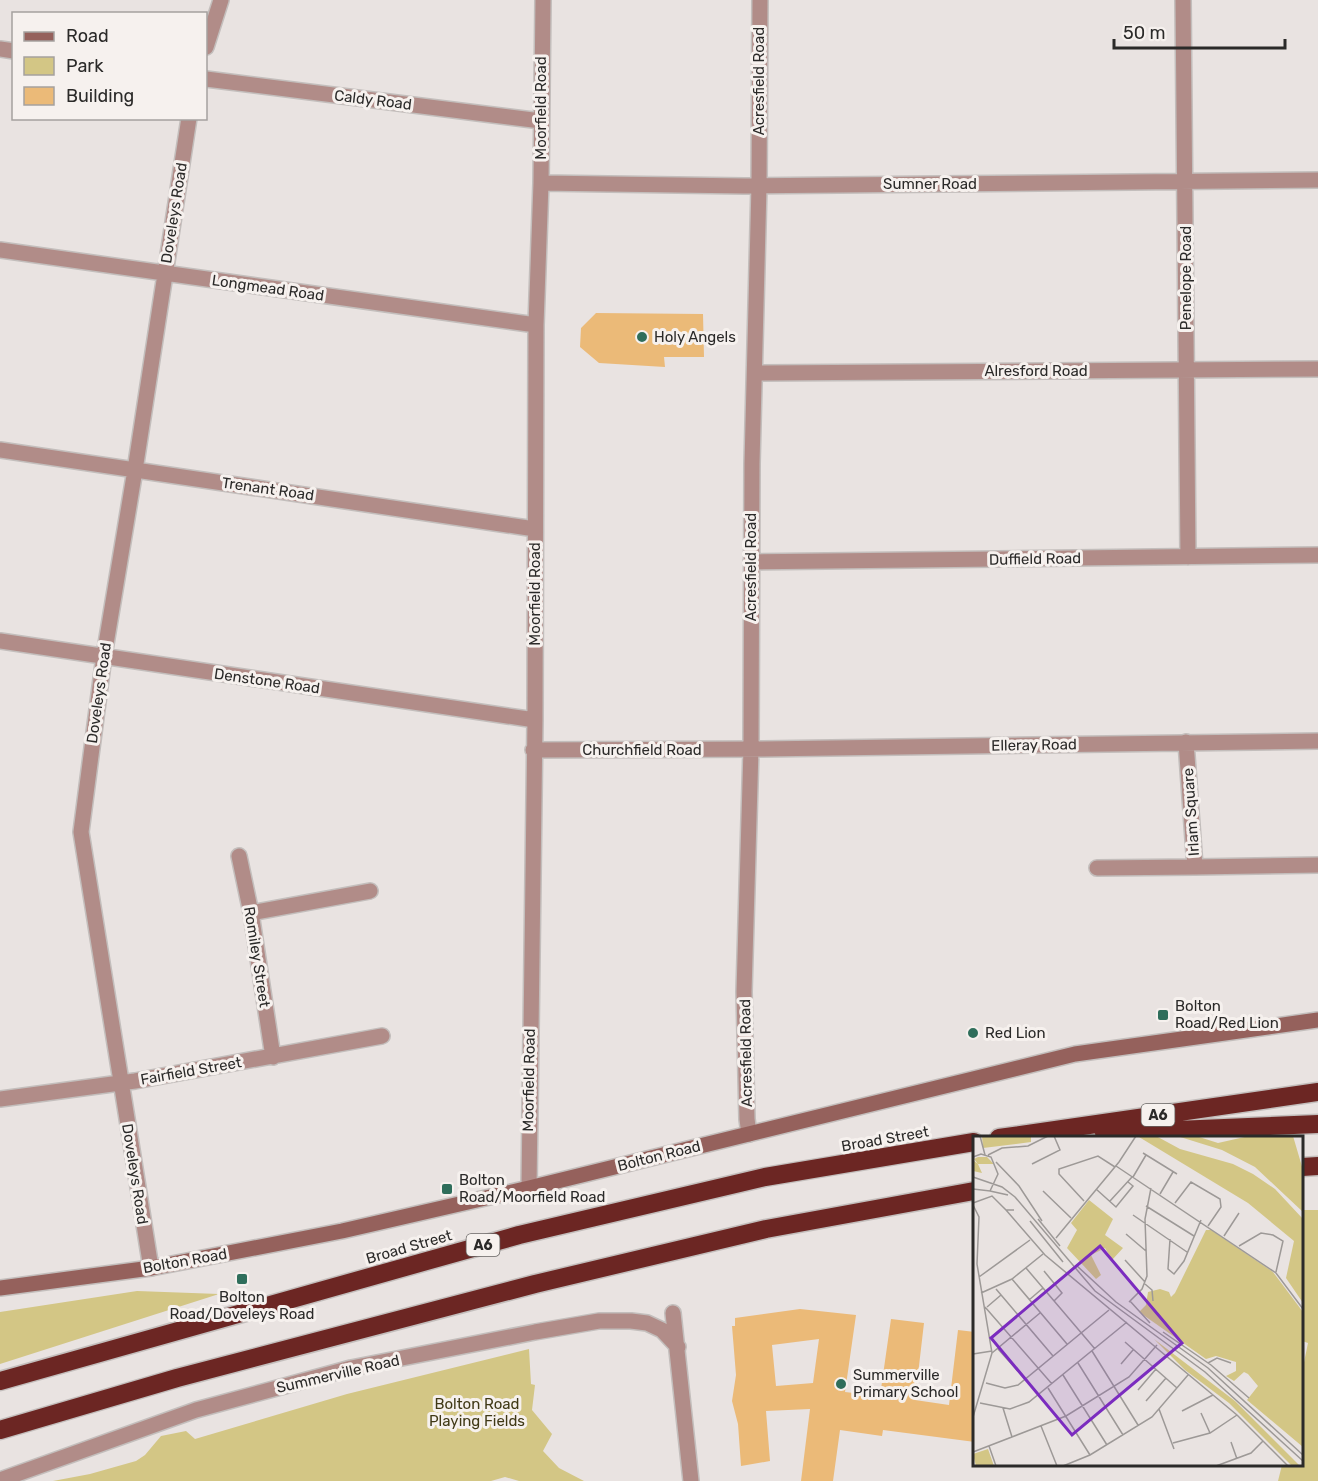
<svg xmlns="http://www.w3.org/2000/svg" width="1318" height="1481" viewBox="0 0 1318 1481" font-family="Rubik,sans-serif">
<rect width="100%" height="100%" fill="#e9e3e1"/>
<path fill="#d3c685" d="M 1302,1210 L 1318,1210 L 1318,1481 L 1278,1481 L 1282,1465 L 1302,1464 L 1302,1372 L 1308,1343 L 1302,1341 Z
M 137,1291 L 219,1294 L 0,1364 L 0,1312 Z
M 529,1349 L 531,1384 L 535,1385 L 532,1410 L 552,1434 L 543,1451 L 559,1468 L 584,1481 L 519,1481 L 505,1477 L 491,1481 L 53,1481 L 90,1474 L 136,1461 L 145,1455 L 161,1436 L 186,1431 L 195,1439 L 347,1394 Z"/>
<path fill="#ebba78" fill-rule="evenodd" d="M 596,313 L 703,314 L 704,357 L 664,357 L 665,367 L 599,363 L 580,347 L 581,328 Z
M 800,1309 L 856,1315 L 845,1392 L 880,1396 L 891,1319 L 924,1323 L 915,1400 L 949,1405 L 958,1330 L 975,1332 L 975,1442 L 883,1430 L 882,1436 L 840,1430 L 833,1481 L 801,1481 L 810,1409 L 766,1411 L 770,1461 L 741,1466 L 738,1424 L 732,1401 L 736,1375 L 732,1326 L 735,1326 L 735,1318 ZM 819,1339 L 813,1383 L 776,1386 L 772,1345 Z"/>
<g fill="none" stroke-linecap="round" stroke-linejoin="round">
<g stroke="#c3bebc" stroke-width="18">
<path id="street" d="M 1183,0 L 1188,557
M 206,47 L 221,0
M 0,49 L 14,51
M 206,79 L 541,121
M 541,183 L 745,186 L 1318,180
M 0,250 L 536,325
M 755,373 L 1318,369
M 0,450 L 535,529
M 751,562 L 1318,555
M 0,641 L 535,720
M 1186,742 L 1195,867 L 1318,865
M 533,750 L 763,749 L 1318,741
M 239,856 L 251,913 L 273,1057
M 1097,868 L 1195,867
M 251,913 L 370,891
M 0,1099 L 135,1081 L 382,1036
M 749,1134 L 747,1119 L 744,992 L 751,749 L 752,464 L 759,186 L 760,0
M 529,1188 L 535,720 L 536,325 L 541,183 L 543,0
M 151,1268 L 81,832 L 104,656 L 135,470 L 189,118
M 673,1313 L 691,1481
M 0,1480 L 196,1410 L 351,1368 L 535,1332 L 599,1321 L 631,1321 L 647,1323 L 662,1330 L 678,1347"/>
</g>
<g stroke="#c3bebc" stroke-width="18">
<path id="secondary" d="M 0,1288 L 151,1268 L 342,1231 L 529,1188 L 1075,1054 L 1318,1020"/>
</g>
<g stroke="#c3bebc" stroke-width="21">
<path id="highway" d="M 1104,1133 L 1318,1124
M 999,1138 L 1318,1092
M 1302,1167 L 1318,1166
M 0,1381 L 519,1235 L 765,1177 L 974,1142
M 0,1430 L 177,1378 L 535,1284 L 766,1229 L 974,1191"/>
</g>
<use href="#street" stroke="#b18c88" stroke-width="15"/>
<use href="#secondary" stroke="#95615c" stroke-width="15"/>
<use href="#highway" stroke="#6c2623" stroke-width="18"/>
</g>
<g fill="#2f6e5b" stroke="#f6f1ee" stroke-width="2">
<circle cx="642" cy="337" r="6"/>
<rect x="1157" y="1009" width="12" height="12" rx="3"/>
<circle cx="973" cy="1033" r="6"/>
<rect x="441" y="1183" width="12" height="12" rx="3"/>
<rect x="236" y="1273" width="12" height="12" rx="3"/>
<circle cx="841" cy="1384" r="6"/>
</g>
<g text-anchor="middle" stroke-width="6" stroke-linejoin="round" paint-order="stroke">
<g fill="#f6f1ee" stroke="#686664" stroke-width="1.5">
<rect x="1141.5" y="1104" width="33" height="22" rx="4.5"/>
<rect x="466.5" y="1234" width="33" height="22" rx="4.5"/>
</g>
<g font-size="14" font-weight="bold" fill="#2b2a29">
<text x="1158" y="1120">A6</text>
<text x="483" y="1250">A6</text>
</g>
<g font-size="15" fill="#2b2a29" stroke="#f6f1ee">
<text transform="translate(759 81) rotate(-90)" y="5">Acresfield Road</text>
<text transform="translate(373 100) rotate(7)" y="5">Caldy Road</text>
<text transform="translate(541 108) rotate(-90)" y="5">Moorfield Road</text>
<text x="930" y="189">Sumner Road</text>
<text transform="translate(174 213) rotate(-81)" y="5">Doveleys Road</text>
<text transform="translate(1186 278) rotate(-90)" y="5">Penelope Road</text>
<text transform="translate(268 288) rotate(8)" y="5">Longmead Road</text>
<text x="1036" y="376">Alresford Road</text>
<text transform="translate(268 489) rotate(8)" y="5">Trenant Road</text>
<text transform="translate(1035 559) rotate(-1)" y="5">Duffield Road</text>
<text transform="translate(751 567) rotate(-90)" y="5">Acresfield Road</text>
<text transform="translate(535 594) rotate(-90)" y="5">Moorfield Road</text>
<text transform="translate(267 681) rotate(8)" y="5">Denstone Road</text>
<text transform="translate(99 693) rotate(-82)" y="5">Doveleys Road</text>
<text transform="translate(1034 745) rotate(-1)" y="5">Elleray Road</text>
<text x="642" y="755">Churchfield Road</text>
<text transform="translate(1191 812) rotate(-94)" y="5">Irlam Square</text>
<text transform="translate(257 957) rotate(81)" y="5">Romiley Street</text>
<text transform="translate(746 1053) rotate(-91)" y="5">Acresfield Road</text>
<text transform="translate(191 1071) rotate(-10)" y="5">Fairfield Street</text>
<text transform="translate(529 1080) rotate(-89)" y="5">Moorfield Road</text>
<text transform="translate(885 1139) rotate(-10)" y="5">Broad Street</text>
<text transform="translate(659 1156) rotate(-14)" y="5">Bolton Road</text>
<text transform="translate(135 1174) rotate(81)" y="5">Doveleys Road</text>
<text transform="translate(409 1247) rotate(-16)" y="5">Broad Street</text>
<text transform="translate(185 1261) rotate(-10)" y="5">Bolton Road</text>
<text transform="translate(338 1374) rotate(-13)" y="5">Summerville Road</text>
</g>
<g font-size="15" fill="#2b2a29" stroke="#f6f1ee" text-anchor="start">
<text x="654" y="342">Holy Angels</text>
<text x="1175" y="1011">Bolton<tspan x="1175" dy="17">Road/Red Lion</tspan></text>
<text x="985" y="1038">Red Lion</text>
<text x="459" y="1185">Bolton<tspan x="459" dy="17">Road/Moorfield Road</tspan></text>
<text x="242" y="1302" text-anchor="middle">Bolton<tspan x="242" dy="17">Road/Doveleys Road</tspan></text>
<text x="853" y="1380">Summerville<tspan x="853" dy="17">Primary School</tspan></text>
</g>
<g font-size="15" fill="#403916" stroke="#f6f1ee">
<text x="477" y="1409">Bolton Road<tspan x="477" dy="17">Playing Fields</tspan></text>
</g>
</g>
<g transform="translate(973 1136)">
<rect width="330" height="330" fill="#e9e3e1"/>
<path d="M 9,0 L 58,0 L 58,6 L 10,12 ZM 183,0 L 207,13 L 260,28 L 280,38 L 302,53 L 330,83 L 330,167 L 313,142 L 321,105 L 275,67 L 166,1 ZM 204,0 L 223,0 L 245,7 L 276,0 L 320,0 L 330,34 L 330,76 L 282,31 L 249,14 ZM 5,21 L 14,21 L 21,28 L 5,28 L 9,37 L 0,35 L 0,24 L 5,28 L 1,23 ZM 116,64 L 140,83 L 132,99 L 150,112 L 139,124 L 132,112 L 118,119 L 128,139 L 123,143 L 94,112 L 104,94 L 98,87 ZM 233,94 L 238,94 L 300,136 L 330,176 L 330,311 L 274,264 L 285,250 L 275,238 L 271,236 L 261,245 L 253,240 L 263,235 L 263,226 L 243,220 L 233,223 L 166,176 L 173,169 L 175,156 L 187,153 L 196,156 L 198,161 L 202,157 ZM 181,203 L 262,265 L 327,330 L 319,330 L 256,267 L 212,234 ZM 15,313 L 21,330 L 3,330 L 0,318 Z" fill="#d3c685"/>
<path fill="none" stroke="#9d9997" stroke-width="1.5" d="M 7,0 L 12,19M 170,17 L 204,38M 15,19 L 29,12 L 55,10 L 75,0M 0,21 L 8,18 L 18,21 L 25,38 L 17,55 L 0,53M 23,26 L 46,50 L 69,85M 59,28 L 87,14 L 81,0M 143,30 L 303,137 L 330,173M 0,41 L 29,51 L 42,61 L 122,155 L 232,236 L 330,325M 160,41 L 173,19M 123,53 L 143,71 L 160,50 L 155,46M 17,55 L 35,59M 70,55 L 98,82M 187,58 L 200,36M 111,65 L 86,38 L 86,33 L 125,20 L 142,31M 137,65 L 159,41M 0,67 L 19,60 L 33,74 L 41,74M 202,67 L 218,46 L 247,63 L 248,71 L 235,90M 0,69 L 6,81 L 4,128 L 19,217 L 0,281M 173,70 L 221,100M 33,74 L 72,119 L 264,279 L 315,330M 160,79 L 214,116M 65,83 L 87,110M 57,85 L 90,126M 153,98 L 173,115M 251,100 L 266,77M 83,102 L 146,26 L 163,0M 197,103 L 195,133 L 201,138 L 211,125 L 228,84M 266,110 L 288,97 L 300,99 L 310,105 L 303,136M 152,124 L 172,146M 103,129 L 143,166 L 235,232 L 330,319M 53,132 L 122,213M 71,135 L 89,157 L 81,165M 6,141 L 57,104M 39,143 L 94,208M 172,148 L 179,154 L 180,165M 23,153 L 80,220M 8,157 L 39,143 L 70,118M 56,164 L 70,152M 157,165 L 177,187M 156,166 L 169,153 L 174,140 L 172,83 L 178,52M 12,171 L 79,248M 14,171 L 28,159M 190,196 L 238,229 L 276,262M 152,206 L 204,252M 25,213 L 52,243M 119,215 L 165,289M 19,217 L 67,177M 0,218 L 19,215M 105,227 L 150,299M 235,227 L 244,222 L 258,227M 148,228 L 160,214M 90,239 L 134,309M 13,247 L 32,252 L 45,249 L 136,174M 75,252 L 117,319M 165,254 L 183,233M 173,265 L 193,242M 7,267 L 37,273 L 56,266 L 154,186M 30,272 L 39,301M 186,273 L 201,313M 209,275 L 240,259M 228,277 L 237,297M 68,290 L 84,330M 258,306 L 264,323M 200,307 L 237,297 L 264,279M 16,310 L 23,330M 0,316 L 93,280 L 156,241 L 184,209M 90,330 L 117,319 L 179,281 L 215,239M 243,330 L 278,317 L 290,305"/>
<path fill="#7b2cbf" fill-opacity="0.15" stroke="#7b2cbf" stroke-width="3" d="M 127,110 L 209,207 L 99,299 L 18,202 Z"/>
<rect width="330" height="330" fill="none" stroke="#2b2a29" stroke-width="3"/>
</g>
<rect x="12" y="12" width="195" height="108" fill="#f6f1ee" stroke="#a5a19f" stroke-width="1.5"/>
<rect x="24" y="32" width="30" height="9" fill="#95615c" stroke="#a5a19f" stroke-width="1.5"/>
<text x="66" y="42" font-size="18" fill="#2b2a29">Road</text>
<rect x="24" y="57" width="30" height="18" fill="#d3c685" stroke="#a5a19f" stroke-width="1.5"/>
<text x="66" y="72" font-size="18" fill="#2b2a29">Park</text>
<rect x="24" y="87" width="30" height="18" fill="#ebba78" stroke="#a5a19f" stroke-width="1.5"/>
<text x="66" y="102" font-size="18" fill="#2b2a29">Building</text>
<path d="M1114 39v9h171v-9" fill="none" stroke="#2b2a29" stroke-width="3"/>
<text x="1123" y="39" font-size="18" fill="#2b2a29" stroke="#f6f1ee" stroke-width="4.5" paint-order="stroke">50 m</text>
</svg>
